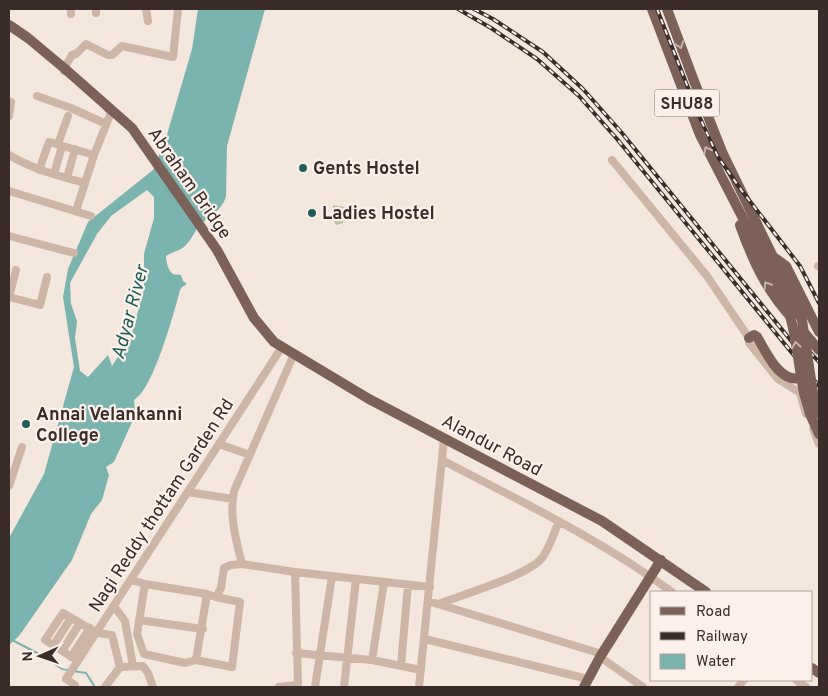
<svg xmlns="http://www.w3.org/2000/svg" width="828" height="696" viewBox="0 0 828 696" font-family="Overpass,sans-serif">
<rect width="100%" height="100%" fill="#f4e7dd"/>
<path fill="#bbc49c" d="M 333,205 L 346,207 L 343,223 L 336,225 L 332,218 Z"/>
<path fill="#7bb3ae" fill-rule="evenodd" d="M 198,9 L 265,9 L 227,146 L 226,196 C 222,211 210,215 200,225 C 194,232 191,241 184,247 C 179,251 172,252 166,256 C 166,261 168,271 173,274 C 175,275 178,274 181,275 L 183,281 L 187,284 L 182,287 L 180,290 C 174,313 153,390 134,400 L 135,412 L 133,420 L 114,462 L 106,467 L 109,475 L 102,500 L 91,514 L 72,560 L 19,636 L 9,645 L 9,538 L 44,474 L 74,367 L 63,297 L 68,269 L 88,222 L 153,170 L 166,138 L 192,49 ZM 147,190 L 154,197 L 154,218 L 144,254 L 144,290 L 131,336 L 112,366 L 108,355 L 88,377 L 80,371 L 75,338 L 77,321 L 71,304 L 70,283 L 97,234 L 111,216 Z"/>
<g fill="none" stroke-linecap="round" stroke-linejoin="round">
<path stroke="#7bb3ae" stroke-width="2" d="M 14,641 L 41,655 L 62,669 L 68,670
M 73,671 L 86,673 L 95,687"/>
<path stroke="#cdb5a8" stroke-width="8" d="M 146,9 L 148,21
M 96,13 L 96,9
M 71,14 L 71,9
M 64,71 L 64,68 L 72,55 L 76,54 L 86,44 L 108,55 L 112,55 L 122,46 L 173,57 L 178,9
M 37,96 L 71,108 L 106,124
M 9,116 L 11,102
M 58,144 L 68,116
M 9,155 C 32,169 59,176 85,183
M 612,160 L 707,276 L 749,338 L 749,343 L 778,379 L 800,393 L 806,414
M 39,170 L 49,142 L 94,155
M 54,174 L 62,146
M 67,178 L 75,149
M 9,191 L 91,216
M 76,211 L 94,155 L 110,115 L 110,111 L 107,108
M 9,236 L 74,253
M 818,266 L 819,266
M 9,297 L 40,305 L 47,277
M 9,297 L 16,270
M 813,429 L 819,444
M 219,444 L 250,455
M 442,460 C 520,501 600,539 672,592
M 9,486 L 22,447
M 188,492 L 233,499
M 242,564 C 236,540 229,516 234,491 L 294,354
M 295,572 L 298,687
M 131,580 L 145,584 L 207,594 L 216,597 L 221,588 L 224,568 L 231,565 L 242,564 L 295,572 L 430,587
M 145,584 L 137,634 L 144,654 L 185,663 L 196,660
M 207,594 L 196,660 L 232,667 L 240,602 L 216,597
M 428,601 L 602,654
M 438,604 C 462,595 526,576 541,559 C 549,550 554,533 559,521
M 114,606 L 125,621 L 133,666
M 139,620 L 203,629
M 425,639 L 588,679
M 53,646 L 71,618
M 62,651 L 80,623
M 296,653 L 372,660 L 421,670
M 71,657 L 90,628
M 600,657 L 643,687
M 372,660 L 384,582
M 78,661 L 45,640 L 63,613 L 97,633 L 112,635 L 120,667
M 401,665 L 408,585
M 796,680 L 806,687
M 75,687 L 75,685 L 66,679 L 282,347
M 105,687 L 120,667 L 143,666 L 148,673 L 153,687
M 279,687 L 298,685
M 315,687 L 332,576
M 344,687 L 356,579
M 419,687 L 444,439
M 738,687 L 744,680"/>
<path stroke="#7c6159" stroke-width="10" d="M 652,9 L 700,135 L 781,292
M 667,9 L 694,81 L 723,154 L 797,306
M 9,25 L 28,38 L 64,68 L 132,128 L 217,250 L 254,318 L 274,342 L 369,399 L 602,521 L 706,592
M 740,225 C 752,259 766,290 791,317
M 775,258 L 786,266 L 819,332
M 802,330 L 819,350
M 749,338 L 754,335 L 757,337 C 767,353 779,383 801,378
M 804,393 L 810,414 L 819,434
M 813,393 L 819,413
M 812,668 L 819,673
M 584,687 L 600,657 L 661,560"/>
<g stroke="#392c29" stroke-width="4">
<path id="rail" d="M 458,9 L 491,28 L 537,59 L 579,96 L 617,139 L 819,386
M 474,9 L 493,19 L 543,52 L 583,89 L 622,133 L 797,348
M 657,9 L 700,118 L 718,157 L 742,191 L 800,266 L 819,303
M 795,336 L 819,362"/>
</g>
<use href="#rail" stroke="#fbf1ea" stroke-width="2" stroke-dasharray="5.5" stroke-linecap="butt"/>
<path stroke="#7c6159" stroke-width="10" d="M 781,292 C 796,322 797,359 804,393
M 797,306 L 802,320 L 813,393"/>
</g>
<defs><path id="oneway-chevron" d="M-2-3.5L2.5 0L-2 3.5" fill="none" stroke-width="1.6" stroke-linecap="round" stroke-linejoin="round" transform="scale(1.25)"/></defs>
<g stroke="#c2b0a9">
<use href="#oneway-chevron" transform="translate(680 45) rotate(70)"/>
<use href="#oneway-chevron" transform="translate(707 150) rotate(-117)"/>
<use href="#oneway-chevron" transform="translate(767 285) rotate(-122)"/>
<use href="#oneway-chevron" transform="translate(796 345) rotate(-100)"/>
</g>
<g fill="#1c5e5a" stroke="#fbf1ea" stroke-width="2">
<circle cx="303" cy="168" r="5"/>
<circle cx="312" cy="213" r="5"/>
<circle cx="26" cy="424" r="5"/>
</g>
<g text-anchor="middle" stroke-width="4.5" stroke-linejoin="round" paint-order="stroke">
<rect fill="#fbf1ea" stroke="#736763" stroke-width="1" x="654.5" y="89.5" width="65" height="27" rx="4"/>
<g font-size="16" font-weight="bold" fill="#392c29">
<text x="687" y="109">SHU88</text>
</g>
<g font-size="18" font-weight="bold" fill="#392c29" stroke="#fbf1ea" text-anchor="start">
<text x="313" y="174">Gents Hostel</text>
<text x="322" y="219">Ladies Hostel</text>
<text x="36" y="420">Annai Velankanni<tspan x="36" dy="21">College</tspan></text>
</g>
<g font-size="18" fill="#392c29" stroke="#fbf1ea">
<text transform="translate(190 183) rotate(55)" y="6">Abraham Bridge</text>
<text transform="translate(492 445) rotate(28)" y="6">Alandur Road</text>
<text transform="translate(161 505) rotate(-57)" y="6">Nagi Reddy thottam Garden Rd</text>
</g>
<g font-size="19" font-style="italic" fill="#1c5e5a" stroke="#fbf1ea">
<text transform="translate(129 312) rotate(-75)" y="7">Adyar River</text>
</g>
</g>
<rect width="828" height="696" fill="none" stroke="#392c29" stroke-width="20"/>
<rect x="650" y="591" width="162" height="90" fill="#fbf1ea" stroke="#ada29d"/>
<rect x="660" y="607" width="25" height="8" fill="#7c6159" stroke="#ada29d"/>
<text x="696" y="616" font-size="15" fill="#392c29">Road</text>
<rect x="660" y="632" width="25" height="8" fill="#392c29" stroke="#ada29d"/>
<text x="696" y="641" font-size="15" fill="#392c29">Railway</text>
<rect x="660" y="654" width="25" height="15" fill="#7bb3ae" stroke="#ada29d"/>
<text x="696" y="666" font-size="15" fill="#392c29">Water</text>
<g transform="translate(40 656) rotate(268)" stroke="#fbf1ea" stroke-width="4" paint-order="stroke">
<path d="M0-4L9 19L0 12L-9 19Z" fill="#392c29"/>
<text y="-8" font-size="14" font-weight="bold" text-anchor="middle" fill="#392c29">N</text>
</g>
</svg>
